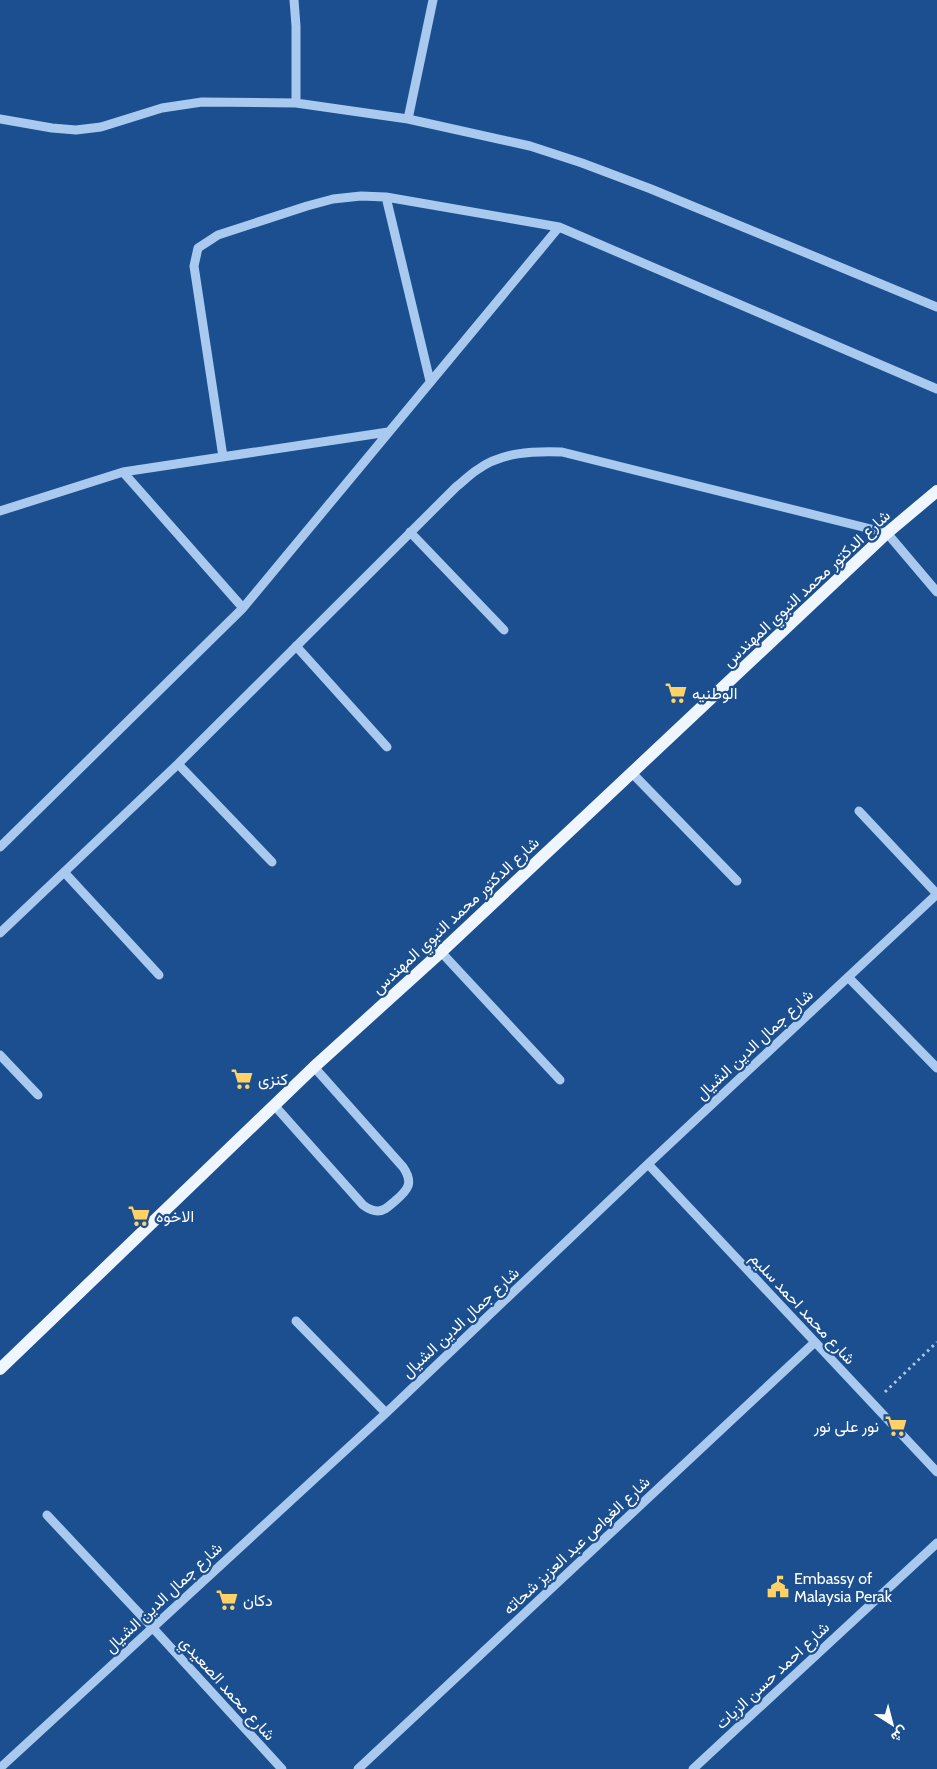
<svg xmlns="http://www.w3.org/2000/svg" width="937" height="1769" viewBox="0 0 937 1769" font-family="Cabin,Vazirmatn,sans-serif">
<rect width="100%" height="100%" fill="#1b4f8f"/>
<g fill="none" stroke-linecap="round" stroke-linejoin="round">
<path stroke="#a9c9ee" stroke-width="3" stroke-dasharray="2.5 4" stroke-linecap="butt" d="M 885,1392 L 937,1342"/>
<path stroke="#a9c9ee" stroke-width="9" d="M 294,0 L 296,26 L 296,103
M 0,119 L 52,128 L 76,130 L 101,127 L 162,108 L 202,102 L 296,103 L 408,119 L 530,146 L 582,163 L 651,189 L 937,307
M 408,119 L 433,0
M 386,197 L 430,381
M 223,457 L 194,266 L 198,248 L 218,235 L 307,206 L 333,199 L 361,196 L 386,197 L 559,227 L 937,389
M 123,472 L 243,608
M 0,511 L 123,472 L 388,432
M 410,532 L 504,630
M 296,646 L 387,747
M 178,764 L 272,862
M 632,773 L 737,881
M 859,811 L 937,894
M 0,847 L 243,608 L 559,227
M 64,872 L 159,975
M 0,933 L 178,764 L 456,487 C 463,482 469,475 477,470 C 501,452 533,451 562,452 L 887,533 L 937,592
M 441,952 L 560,1080
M 848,977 L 937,1068
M 0,1055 L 38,1095
M 274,1105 L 363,1205 C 367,1208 372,1211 378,1211 C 385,1211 390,1205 395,1201 C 408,1190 414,1183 403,1167 L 314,1067
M 648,1164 L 937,1472
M 296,1321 L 386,1413
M 47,1515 L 152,1627 L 282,1769
M 0,1768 L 386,1413 L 648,1164 L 937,894
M 358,1769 L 815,1342
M 693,1769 L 937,1543"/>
<path stroke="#f0f6ff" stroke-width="12" d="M 0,1369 L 314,1067 L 441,952 L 887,533 L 937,491"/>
</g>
<defs>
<g id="supermarket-bare" transform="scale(1.725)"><path d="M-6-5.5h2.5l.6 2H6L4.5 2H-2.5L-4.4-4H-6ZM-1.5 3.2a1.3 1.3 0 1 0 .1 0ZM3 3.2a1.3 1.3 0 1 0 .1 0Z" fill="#ffd166" stroke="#1b4f8f" stroke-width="2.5" paint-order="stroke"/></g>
<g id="civic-bare" transform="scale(1.725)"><path d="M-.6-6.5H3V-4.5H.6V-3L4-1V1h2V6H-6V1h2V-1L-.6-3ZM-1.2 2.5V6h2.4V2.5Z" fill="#ffd166" stroke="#1b4f8f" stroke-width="2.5" paint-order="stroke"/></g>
</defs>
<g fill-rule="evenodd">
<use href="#supermarket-bare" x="676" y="693"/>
<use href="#supermarket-bare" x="242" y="1079"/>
<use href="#supermarket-bare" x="139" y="1216"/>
<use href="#supermarket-bare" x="896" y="1426"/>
<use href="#civic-bare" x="778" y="1587"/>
<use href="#supermarket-bare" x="227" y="1600"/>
</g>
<g text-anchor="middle" stroke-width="4.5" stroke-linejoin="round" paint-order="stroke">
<g font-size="16" fill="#fff" stroke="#1b4f8f">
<text transform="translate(806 588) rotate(-43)" y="6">شارع الدكتور محمد النبوي المهندس</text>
<text transform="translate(455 915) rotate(-43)" y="6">شارع الدكتور محمد النبوي المهندس</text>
<text transform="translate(754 1044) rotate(-43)" y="6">شارع جمال الدين الشيال</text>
<text transform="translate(803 1308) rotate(47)" y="6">شارع محمد احمد سليم</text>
<text transform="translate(460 1322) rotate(-43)" y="6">شارع جمال الدين الشيال</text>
<text transform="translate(576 1545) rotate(-43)" y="6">شارع الغواص عبد العزيز شحاته</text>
<text transform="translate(163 1597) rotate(-43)" y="6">شارع جمال الدين الشيال</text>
<text transform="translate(772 1675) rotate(-43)" y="6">شارع احمد حسن الزيات</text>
<text transform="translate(228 1688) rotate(48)" y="6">شارع محمد الصعيدي</text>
</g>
<g font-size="16" fill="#fff" stroke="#1b4f8f" text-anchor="start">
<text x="692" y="699">الوطنيه</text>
<text x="258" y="1085">كنزى</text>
<text x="156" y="1222">الاخوه</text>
<text x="879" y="1432" text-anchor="end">نور على نور</text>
<text x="794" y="1584">Embassy of<tspan x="794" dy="18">Malaysia Perak</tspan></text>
<text x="243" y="1606">دكان</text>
</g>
</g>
<g transform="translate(892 1724) rotate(144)" stroke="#1b4f8f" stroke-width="4" paint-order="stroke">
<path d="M0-4L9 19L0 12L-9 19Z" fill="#ffffff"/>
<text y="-8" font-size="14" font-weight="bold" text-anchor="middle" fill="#ffffff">ش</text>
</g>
</svg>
